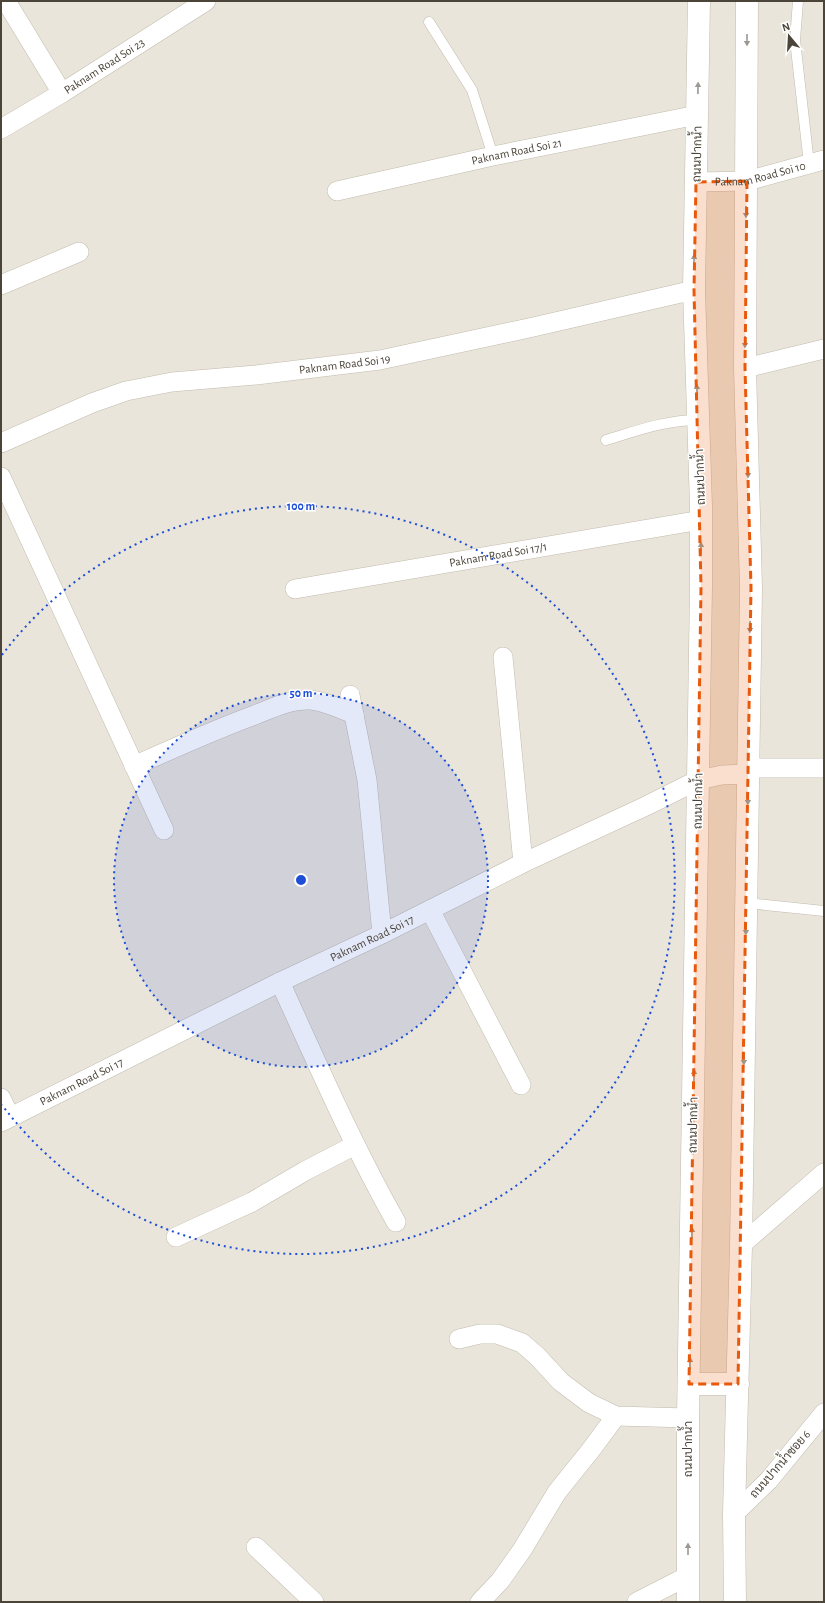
<svg xmlns="http://www.w3.org/2000/svg" width="825" height="1603" viewBox="0 0 825 1603" font-family="'Alegreya Sans',Sarabun,sans-serif">
<rect width="100%" height="100%" fill="#f6f3ec"/>
<path fill="#eae5da" d="M 1,1 L 824,1 L 824,1602 L 1,1602 Z"/>
<g fill="none" stroke-linecap="round" stroke-linejoin="round">
<g stroke="#c2bbae" stroke-width="11">
<path id="service" d="M 798,1 L 795,40 L 809,164
M 429,22 L 472,90 L 493,156
M 606,440 C 636,431 666,420 698,420
M 746,903 L 824,911"/>
</g>
<g stroke="#c2bbae" stroke-width="20">
<g id="minor">
<path d="M 6,1 L 62,93"/>
<path id="s1" d="M 1,129 L 62,93 L 206,1"/>
<path id="s2" d="M 696,182 L 747,181 L 824,160"/>
<path id="s3" d="M 337,191 L 493,156 L 697,115"/>
<path d="M 1,285 L 79,252"/>
<path d="M 745,368 L 824,349"/>
<path id="s4" d="M 1,443 L 92,403 L 126,391 L 172,382 L 256,375 L 380,360 L 529,328 L 694,290"/>
<path d="M 1,477 L 164,830"/>
<path id="s5" d="M 295,589 L 701,520"/>
<path d="M 503,657 L 523,863"/>
<path d="M 350,695 L 367,780 L 382,934"/>
<path d="M 134,766 C 174,748 214,730 255,715 C 272,708 291,699 310,700 C 325,701 340,709 354,714"/>
<path d="M 748,768 L 824,768"/>
<path d="M 430,910 L 521,1085"/>
<path d="M 280,982 C 317,1063 352,1144 396,1222"/>
<path d="M 1,1098 L 10,1117"/>
<path id="s6" d="M 1,1122 L 280,982 L 382,934 L 523,863 L 646,806 L 698,780 L 722,775 L 748,774"/>
<path d="M 176,1237 L 252,1202 L 305,1171 L 355,1145"/>
<path d="M 741,1245 L 824,1173"/>
<path d="M 459,1339 L 480,1334 L 497,1334 L 522,1343 L 537,1356 L 561,1382 L 589,1403 L 616,1416 L 688,1418"/>
<path d="M 734,1514 L 769,1480 L 824,1413"/>
<path d="M 256,1547 L 314,1602"/>
<path d="M 480,1602 L 500,1581 L 522,1550 L 557,1492 L 590,1451 L 616,1416"/>
<path d="M 637,1602 L 688,1576"/>
</g>
</g>
<g stroke="#c2bbae" stroke-width="23">
<path id="tertiary" d="M 689,1384 L 738,1384
M 688,1602 L 688,1418 L 701,587 L 701,506 L 694,290 L 699,1
M 735,1602 L 734,1514 L 741,1245 L 751,588 L 745,368 L 747,1"/>
</g>
<use href="#service" stroke="#fff" stroke-width="10"/>
<use href="#minor" stroke="#fff" stroke-width="19"/>
<use href="#tertiary" stroke="#fff" stroke-width="22"/>
</g>
<defs><path id="oneway-solid" d="M-6-.8H1V-3.2L6.5 0L1 3.2V.8H-6Z"/></defs>
<g fill="#9c9892">
<use href="#oneway-solid" transform="translate(747 40) rotate(90)"/>
<use href="#oneway-solid" transform="translate(698 88) rotate(-89)"/>
<use href="#oneway-solid" transform="translate(746 212) rotate(90)"/>
<use href="#oneway-solid" transform="translate(694 260) rotate(-88)"/>
<use href="#oneway-solid" transform="translate(745 342) rotate(90)"/>
<use href="#oneway-solid" transform="translate(697 390) rotate(-92)"/>
<use href="#oneway-solid" transform="translate(748 472) rotate(89)"/>
<use href="#oneway-solid" transform="translate(701 548) rotate(-90)"/>
<use href="#oneway-solid" transform="translate(750 627) rotate(91)"/>
<use href="#oneway-solid" transform="translate(748 799) rotate(91)"/>
<use href="#oneway-solid" transform="translate(746 929) rotate(91)"/>
<use href="#oneway-solid" transform="translate(744 1059) rotate(91)"/>
<use href="#oneway-solid" transform="translate(694 1075) rotate(-89)"/>
<use href="#oneway-solid" transform="translate(692 1233) rotate(-89)"/>
<use href="#oneway-solid" transform="translate(690 1363) rotate(-89)"/>
<use href="#oneway-solid" transform="translate(688 1549) rotate(-90)"/>
</g>
<path fill="#e8590c" fill-opacity="0.2" stroke="#e8590c" stroke-width="3" stroke-dasharray="8 5" stroke-linejoin="round" d="M 747,181 L 745,368 L 751,588 L 738,1384 L 689,1384 L 701,587 L 694,290 L 696,182 Z"/>
<circle cx="301" cy="880" r="187" fill="#1d4ed8" fill-opacity=".12"/>
<g fill="none" stroke="#1d4ed8" stroke-width="2" stroke-dasharray="2 4">
<circle cx="301" cy="880" r="187"/>
<path d="M2 655A374 374 0 1 1 2 1105"/>
</g>
<g text-anchor="middle" stroke-width="3" stroke-linejoin="round" paint-order="stroke">
<g font-size="12" fill="#4b4439" stroke="#fff">
<text dy="4" stroke="none"><textPath href="#s1" startOffset="121">Paknam Road Soi 23</textPath></text>
<text dy="4" stroke="none"><textPath href="#s3" startOffset="184">Paknam Road Soi 21</textPath></text>
<text transform="translate(697 154) rotate(-89)" y="4">ถนนปากน้ำ</text>
<text dy="4" stroke="none"><textPath href="#s2" startOffset="65">Paknam Road Soi 10</textPath></text>
<text dy="4" stroke="none"><textPath href="#s4" startOffset="356">Paknam Road Soi 19</textPath></text>
<text transform="translate(700 477) rotate(-92)" y="4">ถนนปากน้ำ</text>
<text dy="4" stroke="none"><textPath href="#s5" startOffset="206">Paknam Road Soi 17/1</textPath></text>
<text transform="translate(698 801) rotate(-89)" y="4">ถนนปากน้ำ</text>
<text dy="4" stroke="none"><textPath href="#s6" startOffset="414">Paknam Road Soi 17</textPath></text>
<text dy="4" stroke="none"><textPath href="#s6" startOffset="90">Paknam Road Soi 17</textPath></text>
<text transform="translate(693 1125) rotate(-89)" y="4">ถนนปากน้ำ</text>
<text transform="translate(688 1449) rotate(-90)" y="4">ถนนปากน้ำ</text>
<text transform="translate(780 1464) rotate(-49)" y="4">ถนนปากน้ำซอย 6</text>
</g>
</g>
<circle cx="301" cy="880" r="6" fill="#1d4ed8" stroke="#fff" stroke-width="2"/>
<g font-size="12" text-anchor="middle" font-weight="bold" fill="#1d4ed8" stroke="#fff" stroke-width="3" stroke-linejoin="round" paint-order="stroke">
<text x="301" y="510">100 m</text>
<text x="301" y="697">50 m</text>
</g>
<rect width="825" height="1603" fill="none" stroke="#4b4439" stroke-width="4"/>
<g transform="translate(789 36) rotate(342)" stroke="#ffffff" stroke-width="3" paint-order="stroke">
<path d="M0-3L7 15L0 10L-7 15Z" fill="#4b4439"/>
<text y="-6" font-size="11" font-weight="bold" text-anchor="middle" fill="#4b4439">N</text>
</g>
</svg>
